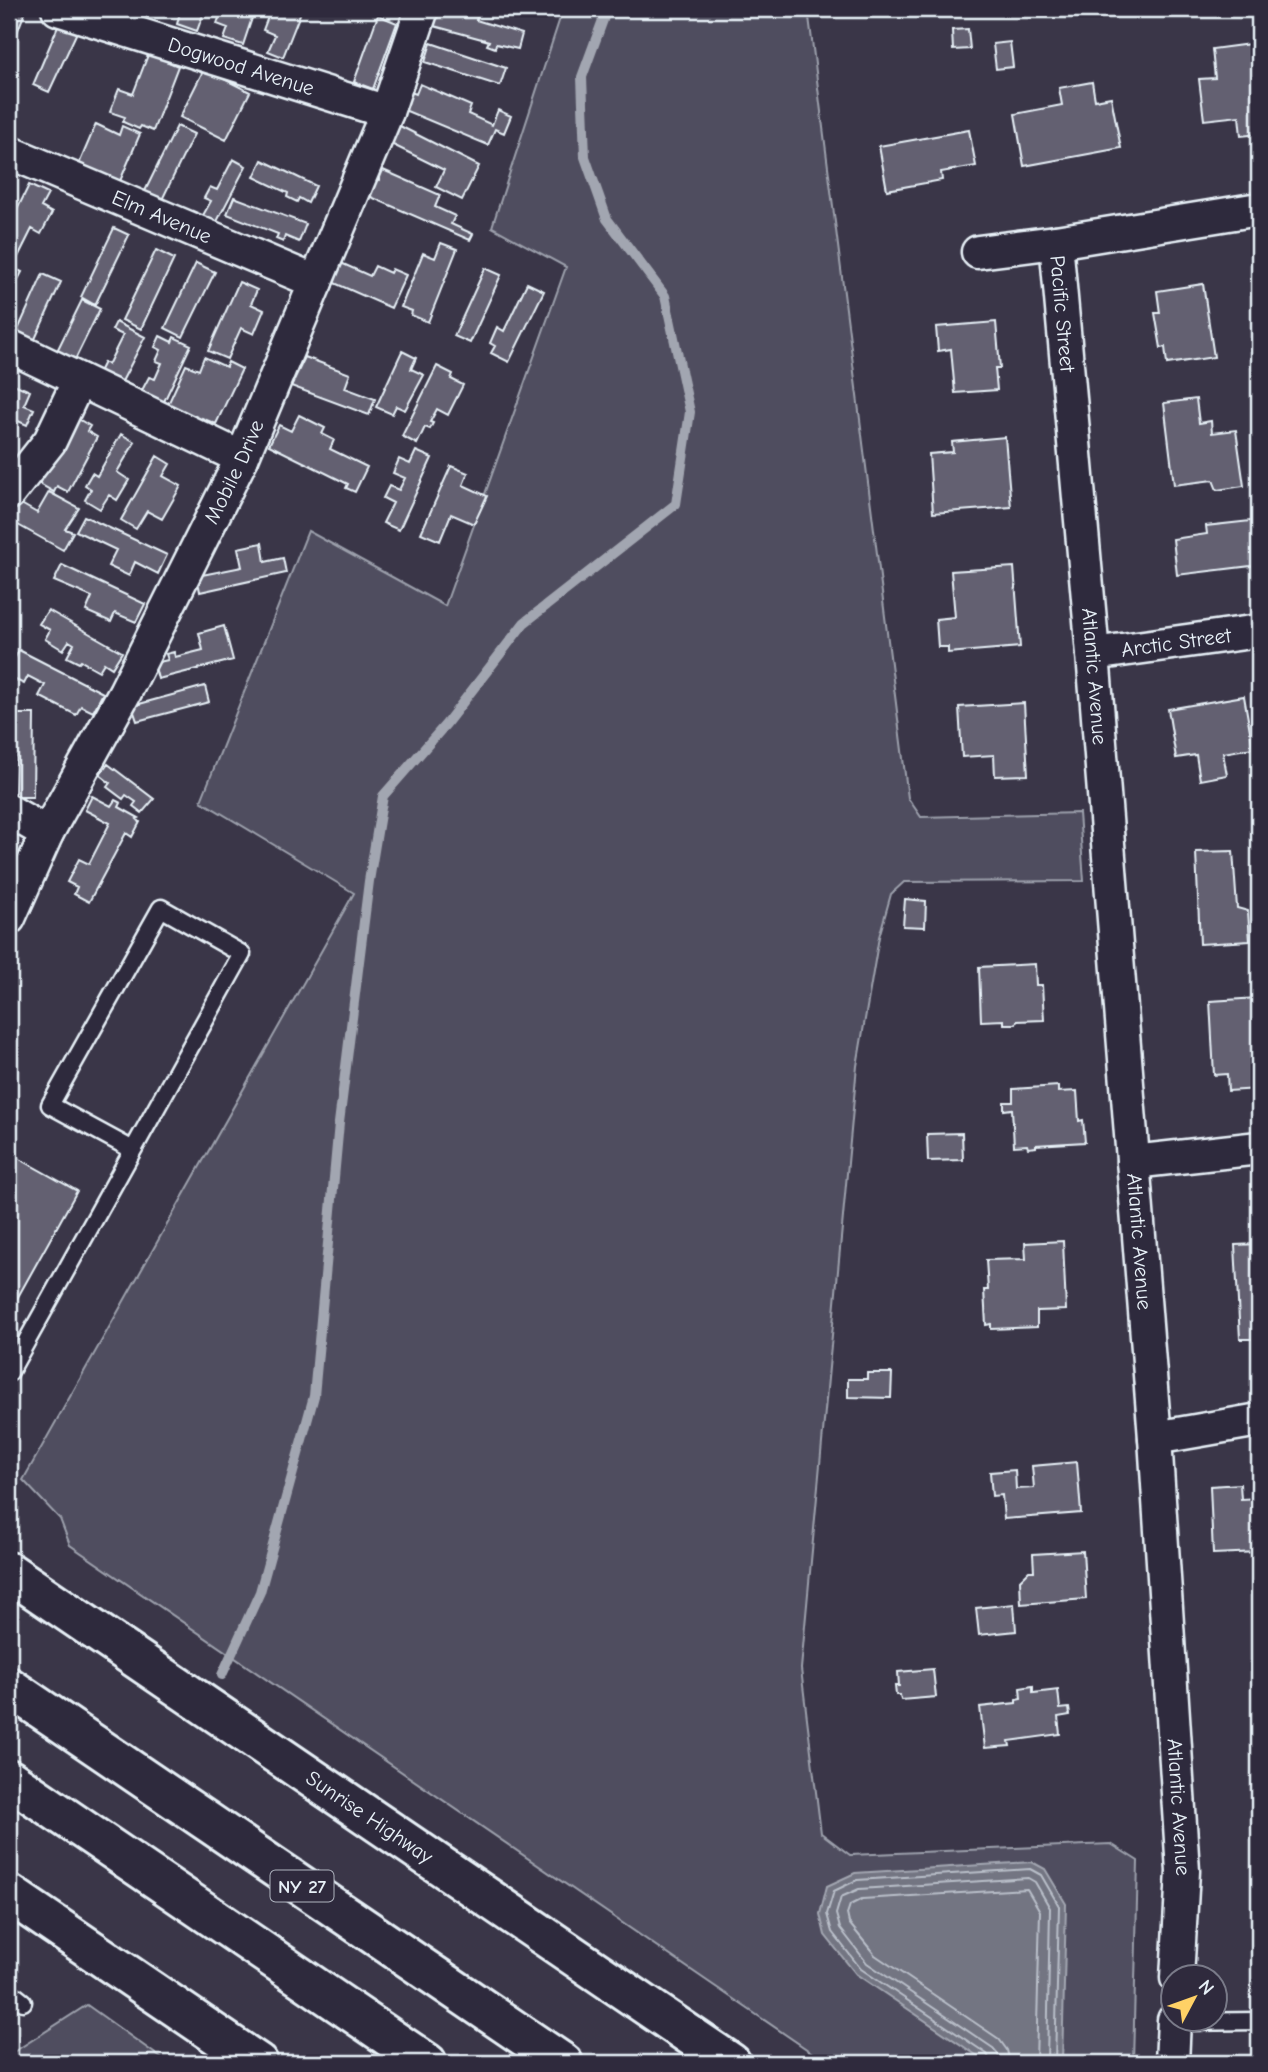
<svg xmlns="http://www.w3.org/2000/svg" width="1268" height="2072" viewBox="0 0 1268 2072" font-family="'Comic Neue',sans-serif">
<rect width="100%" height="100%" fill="#3a3648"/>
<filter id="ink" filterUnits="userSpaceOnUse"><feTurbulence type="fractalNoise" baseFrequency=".0143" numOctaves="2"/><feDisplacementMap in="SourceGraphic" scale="14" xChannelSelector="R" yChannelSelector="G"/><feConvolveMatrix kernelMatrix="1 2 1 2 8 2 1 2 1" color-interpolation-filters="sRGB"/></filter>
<g filter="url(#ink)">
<path fill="#504e5f" stroke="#9ca0ac" stroke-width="2" d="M 563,9 L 808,9 L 908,798 L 921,817 L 1079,813 L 1084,881 L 904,882 L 891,894 L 879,937 L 857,1066 L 801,1669 L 821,1833 L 850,1855 L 1111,1844 L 1138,1861 L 1133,2063 L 827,2063 L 70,1545 L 60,1519 L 23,1480 L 354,893 L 201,801 L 308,531 L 445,606 L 566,267 L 492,227 Z
M 87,2005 L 168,2063 L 9,2063 L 9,2055 Z"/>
<path fill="#737482" stroke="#a2a6b1" stroke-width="2" d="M 1032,1862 L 1045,1869 L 1066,1904 L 1062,2063 L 988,2063 L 856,1974 L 825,1935 L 820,1914 L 827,1886 L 855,1873 Z"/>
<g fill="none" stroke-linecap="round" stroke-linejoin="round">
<path stroke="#b9bfc9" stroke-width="2" d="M 991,2063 L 987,2054 L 861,1969 L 832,1932 L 827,1914 L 834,1891 L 857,1880 L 1030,1869 L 1041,1875 L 1059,1906 L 1055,2063
M 1000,2063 L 998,2054 L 993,2048 L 867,1963 L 840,1928 L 836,1914 L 841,1897 L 859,1889 L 1028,1878 L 1035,1882 L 1050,1908 L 1047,2063
M 1010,2063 L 1007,2050 L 999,2039 L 875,1955 L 849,1923 L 847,1914 L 850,1905 L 862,1899 L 1027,1889 L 1040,1911 L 1036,2063"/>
<path stroke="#a2a6b1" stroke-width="10" d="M 222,1675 L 260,1592 L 314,1396 L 339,1123 L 369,881 L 383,796 L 446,724 L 524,623 L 676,504 L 690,412 L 665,296 L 607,219 L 585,157 L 582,77 L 607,9"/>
</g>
<path fill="#636171" stroke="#e8f1f8" stroke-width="2" d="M 9,9 L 25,12 L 11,48 L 15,49 L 12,57 L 9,56 Z
M 171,9 L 205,9 L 197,31 L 177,24 L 180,12 Z
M 222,9 L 255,9 L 243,45 L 224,39 L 228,28 L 217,24 Z
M 271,9 L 302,9 L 283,57 L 268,51 L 275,35 L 263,30 Z
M 439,9 L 479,10 L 476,20 L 522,34 L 518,49 L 496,44 L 495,48 L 487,45 L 489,41 L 434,26 Z
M 378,15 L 397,23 L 373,89 L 354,82 Z
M 59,24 L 77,32 L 49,92 L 33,85 Z
M 968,29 L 970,49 L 953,50 L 952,30 Z
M 1010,42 L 1013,67 L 996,69 L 993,44 Z
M 431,43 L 506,68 L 500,86 L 425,62 Z
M 1258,43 L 1259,134 L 1241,136 L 1239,116 L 1204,120 L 1199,79 L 1215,78 L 1212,49 Z
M 151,47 L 168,54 L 166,61 L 178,66 L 153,131 L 141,126 L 139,129 L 123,122 L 125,117 L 110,112 L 119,89 L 133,94 Z
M 204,69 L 250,92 L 226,140 L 180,117 Z
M 1092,82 L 1095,100 L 1111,97 L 1121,148 L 1024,166 L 1015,114 L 1062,105 L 1059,88 Z
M 420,84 L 471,106 L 468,114 L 492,125 L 498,110 L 511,116 L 504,133 L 495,129 L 488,145 L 404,110 L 411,92 L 416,94 Z
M 96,124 L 119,135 L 122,126 L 140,134 L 115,193 L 98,185 L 103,174 L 79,164 Z
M 398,125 L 479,166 L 462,200 L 436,187 L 444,170 L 389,143 Z
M 177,126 L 194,134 L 160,204 L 143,195 Z
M 969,130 L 976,166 L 941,172 L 942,180 L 887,190 L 879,146 Z
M 233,159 L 246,166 L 211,233 L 197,226 L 211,201 L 204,198 L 210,187 L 217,190 Z
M 262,160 L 316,186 L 308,203 L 299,198 L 297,202 L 287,197 L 288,193 L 254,177 Z
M 383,170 L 440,195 L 435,207 L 455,216 L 451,224 L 473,234 L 470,240 L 364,194 L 372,177 L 379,180 Z
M 29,185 L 48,194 L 41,207 L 52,213 L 41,234 L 32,229 L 15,263 L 9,260 L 9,226 Z
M 234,197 L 306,224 L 299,242 L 285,236 L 283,242 L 276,239 L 278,234 L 227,214 Z
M 114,228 L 129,235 L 95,305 L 81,297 Z
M 441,243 L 457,249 L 428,322 L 411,315 L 412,311 L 401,307 L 423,253 L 435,258 Z
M 156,250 L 174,259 L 141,329 L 122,320 Z
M 332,259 L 370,276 L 375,266 L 390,273 L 392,269 L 406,275 L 391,308 L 323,278 Z
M 196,263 L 215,272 L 183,337 L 165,328 Z
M 9,266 L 22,272 L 9,297 Z
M 485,268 L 501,275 L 470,343 L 454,336 Z
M 43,274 L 61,282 L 30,350 L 12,343 Z
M 239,282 L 257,290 L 251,304 L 264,310 L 254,334 L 241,328 L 227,359 L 208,351 Z
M 527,283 L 544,291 L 509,362 L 491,353 L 495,346 L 490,343 L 497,327 L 504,331 Z
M 1203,284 L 1214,357 L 1167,364 L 1165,347 L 1161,348 L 1155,313 L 1160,313 L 1157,291 Z
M 82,300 L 100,309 L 71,368 L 53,359 Z
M 116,322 L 145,337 L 115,395 L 99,372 L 104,362 L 108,365 L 123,335 L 112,330 Z
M 996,322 L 1000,368 L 995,368 L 997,390 L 955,393 L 951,349 L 938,351 L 936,327 Z
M 160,336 L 172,342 L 174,337 L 191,345 L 159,412 L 140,394 L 149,377 L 155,379 L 162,363 L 156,361 L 161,350 L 155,347 Z
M 402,351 L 416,358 L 411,369 L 424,375 L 405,410 L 396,406 L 392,414 L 376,407 Z
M 204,357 L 226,367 L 228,362 L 242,369 L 216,424 L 202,418 L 196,432 L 164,413 L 186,365 L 199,370 Z
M 305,357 L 350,374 L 345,388 L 375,399 L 369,415 L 291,386 Z
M 437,366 L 453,374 L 451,379 L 463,385 L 448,415 L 437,409 L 430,422 L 433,423 L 430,429 L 425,427 L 417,444 L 402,436 Z
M 9,382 L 30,391 L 24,405 L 34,409 L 27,425 L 9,417 Z
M 1196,399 L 1199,423 L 1211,421 L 1212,433 L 1236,430 L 1244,486 L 1217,490 L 1213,480 L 1174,485 L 1164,403 Z
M 299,415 L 325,428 L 322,434 L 334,440 L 330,449 L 367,467 L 355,492 L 346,488 L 348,484 L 269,445 L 279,425 L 291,431 Z
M 75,417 L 90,426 L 87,431 L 97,437 L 68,492 L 57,486 L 54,492 L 40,484 Z
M 121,434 L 135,442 L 117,472 L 129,480 L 117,500 L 109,495 L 100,509 L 85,500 L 91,489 L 85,485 L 92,473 L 97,476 Z
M 1005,437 L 1011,507 L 933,513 L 929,454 L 953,452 L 952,442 Z
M 416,451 L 432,458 L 399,530 L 383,523 L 393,503 L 383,498 L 389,486 L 399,490 L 405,478 L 393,473 L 399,459 L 410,464 Z
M 157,456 L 170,464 L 163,476 L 181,486 L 162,519 L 147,511 L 136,529 L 121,520 Z
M 451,466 L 468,473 L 463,485 L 487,496 L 474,524 L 451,514 L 440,541 L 421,533 Z
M 49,492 L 79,508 L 65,529 L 73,532 L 63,550 L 9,520 L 9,513 L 16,501 L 37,513 Z
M 84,516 L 167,555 L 158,574 L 135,562 L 129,576 L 108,566 L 116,550 L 76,531 Z
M 1259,520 L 1259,565 L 1177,575 L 1173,539 L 1207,534 L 1206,526 Z
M 262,543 L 265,562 L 283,558 L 286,573 L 200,592 L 197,576 L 242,567 L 238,548 Z
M 62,565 L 145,604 L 136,622 L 115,613 L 111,622 L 86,611 L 92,597 L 54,581 Z
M 1014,567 L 1020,647 L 948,653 L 948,647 L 938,647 L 936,619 L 955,617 L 951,571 Z
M 48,610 L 122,652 L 112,668 L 104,663 L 99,671 L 81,661 L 79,663 L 67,657 L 74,644 L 69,641 L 63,650 L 45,639 L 50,630 L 39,624 Z
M 224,626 L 233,660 L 158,679 L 154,663 L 168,660 L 166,654 L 174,652 L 175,657 L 203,650 L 199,633 Z
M 19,650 L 103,693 L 93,712 L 81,706 L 76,715 L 39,696 L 45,685 L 28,676 L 24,684 L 9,677 L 9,669 Z
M 205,686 L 209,702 L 137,721 L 132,706 Z
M 1244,696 L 1253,748 L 1223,753 L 1227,775 L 1200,780 L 1196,755 L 1176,758 L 1168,709 Z
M 1024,703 L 1028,775 L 995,776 L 994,755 L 962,757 L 959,707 Z
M 17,714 L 34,714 L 33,797 L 15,797 Z
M 108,764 L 154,799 L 142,813 L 133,806 L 136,802 L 126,795 L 123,799 L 107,787 L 110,783 L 100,775 Z
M 92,796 L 111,806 L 115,800 L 121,803 L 119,807 L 139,818 L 137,819 L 140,822 L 132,837 L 126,833 L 89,902 L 74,894 L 77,887 L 67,882 L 79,859 L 89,864 L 110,823 L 85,810 Z
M 1233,851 L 1237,908 L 1248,911 L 1250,941 L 1200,944 L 1196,852 Z
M 905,899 L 926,901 L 925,927 L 903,926 Z
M 1035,964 L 1036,985 L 1042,985 L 1044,1020 L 1017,1021 L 1016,1024 L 1004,1024 L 1004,1020 L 981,1021 L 979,967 Z
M 1258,998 L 1259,1089 L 1228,1091 L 1227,1074 L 1214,1075 L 1210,1001 Z
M 1058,1086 L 1058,1092 L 1077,1091 L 1079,1121 L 1083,1120 L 1085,1142 L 1036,1145 L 1036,1147 L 1028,1148 L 1027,1145 L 1014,1146 L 1012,1109 L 1004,1110 L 1004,1102 L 1013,1102 L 1013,1089 Z
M 962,1133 L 963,1160 L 928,1161 L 927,1134 Z
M 9,1153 L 77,1191 L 9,1313 Z
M 1063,1241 L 1066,1310 L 1037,1311 L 1037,1327 L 991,1329 L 991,1324 L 986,1325 L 984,1290 L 988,1290 L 986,1260 L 1026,1259 L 1025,1243 Z
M 1259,1244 L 1259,1339 L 1240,1339 L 1235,1245 Z
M 867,1373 L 892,1373 L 891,1398 L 848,1397 L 848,1379 L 867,1379 Z
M 1077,1462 L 1081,1513 L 1004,1519 L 1002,1495 L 992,1496 L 990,1472 L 1015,1470 L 1016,1489 L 1034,1488 L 1032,1466 Z
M 1240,1484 L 1241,1499 L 1259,1498 L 1259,1552 L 1213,1554 L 1210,1486 Z
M 1083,1551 L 1086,1599 L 1021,1604 L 1020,1580 L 1029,1571 L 1034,1571 L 1033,1554 Z
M 1014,1604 L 1016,1631 L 979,1635 L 976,1608 Z
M 933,1669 L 936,1697 L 901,1700 L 900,1695 L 896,1695 L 895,1686 L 899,1686 L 898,1672 Z
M 1033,1686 L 1033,1693 L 1058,1690 L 1060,1709 L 1069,1708 L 1070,1715 L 1058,1717 L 1060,1734 L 1009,1741 L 1010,1746 L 985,1748 L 980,1707 L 1016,1703 L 1016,1700 L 1021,1699 L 1020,1688 Z"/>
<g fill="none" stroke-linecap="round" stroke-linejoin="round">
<g stroke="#e8f1f8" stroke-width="21">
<path id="lane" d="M 9,1373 L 242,954 L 161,908 L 50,1105 L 133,1150
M 9,1991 L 23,2002
M 1174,2022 L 1259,2021"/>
</g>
<g stroke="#e8f1f8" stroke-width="37">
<g id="street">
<path id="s1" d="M 58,9 L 387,112"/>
<path id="s2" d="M 9,152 L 316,282"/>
<path id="s3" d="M 1056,242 L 1093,654 L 1155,1438 L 1183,1871 L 1177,1978"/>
<path d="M 978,252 L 1056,242 L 1259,209"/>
<path d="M 9,346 L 242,458"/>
<path d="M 9,493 L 50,441 L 79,380"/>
<path id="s4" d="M 1093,654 L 1259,631"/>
<path d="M 9,811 L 47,833"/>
<path id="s5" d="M 9,918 L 47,833 L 125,692 L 242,458 L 387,112 L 422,9"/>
<path d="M 1133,1162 L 1259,1148"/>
<path d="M 1155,1438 L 1259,1420"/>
<path d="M 1172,2063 L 1174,2020"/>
</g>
</g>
<g stroke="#e8f1f8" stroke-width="44">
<g id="secondary">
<path id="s6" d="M 9,1572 L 731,2063"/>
<path d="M 9,1894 L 258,2063"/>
</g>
</g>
<g stroke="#e8f1f8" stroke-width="44">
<path id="highway" d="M 9,1687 L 563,2063
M 9,1779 L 427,2063"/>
</g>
<use href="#lane" stroke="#2f2a3d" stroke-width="16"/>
<use href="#street" stroke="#2f2a3d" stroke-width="32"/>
<use href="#secondary" stroke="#2f2a3d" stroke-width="38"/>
<use href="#highway" stroke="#2f2a3d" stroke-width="38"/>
</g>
</g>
<g text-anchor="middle" stroke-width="5" stroke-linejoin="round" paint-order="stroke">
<rect fill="#2f2a3d" stroke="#b0b5c0" stroke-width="2" x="270.5" y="1870.5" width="63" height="31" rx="5"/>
<g font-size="19" font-weight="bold" fill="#e8f1f8">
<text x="302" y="1893">NY 27</text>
</g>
<g font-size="21" fill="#e8f1f8" stroke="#2f2a3d">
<text dy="7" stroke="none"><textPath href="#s1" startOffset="192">Dogwood Avenue</textPath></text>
<text dy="7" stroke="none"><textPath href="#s2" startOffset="166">Elm Avenue</textPath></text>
<text dy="7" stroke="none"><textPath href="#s3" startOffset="72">Pacific Street</textPath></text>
<text dy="7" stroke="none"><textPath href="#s5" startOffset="500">Mobile Drive</textPath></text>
<text dy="7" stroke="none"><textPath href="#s4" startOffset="84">Arctic Street</textPath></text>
<text dy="7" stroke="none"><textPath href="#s3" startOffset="436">Atlantic Avenue</textPath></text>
<text dy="7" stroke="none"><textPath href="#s3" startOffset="1003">Atlantic Avenue</textPath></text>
<text dy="7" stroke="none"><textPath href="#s3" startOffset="1570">Atlantic Avenue</textPath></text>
<text dy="7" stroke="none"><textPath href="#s6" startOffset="436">Sunrise Highway</textPath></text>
</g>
</g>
<rect width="1268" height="2072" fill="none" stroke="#2f2a3d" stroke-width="35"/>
<rect x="18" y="18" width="1233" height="2037" fill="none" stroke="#e8f1f8" stroke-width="2.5" filter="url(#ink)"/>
<g transform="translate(1194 1998) rotate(49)"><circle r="33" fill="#2f2a3d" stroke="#797a88" stroke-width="2"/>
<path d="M0-5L12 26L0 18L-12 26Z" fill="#ffd166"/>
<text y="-10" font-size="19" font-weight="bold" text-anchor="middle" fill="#e8f1f8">N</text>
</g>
</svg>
